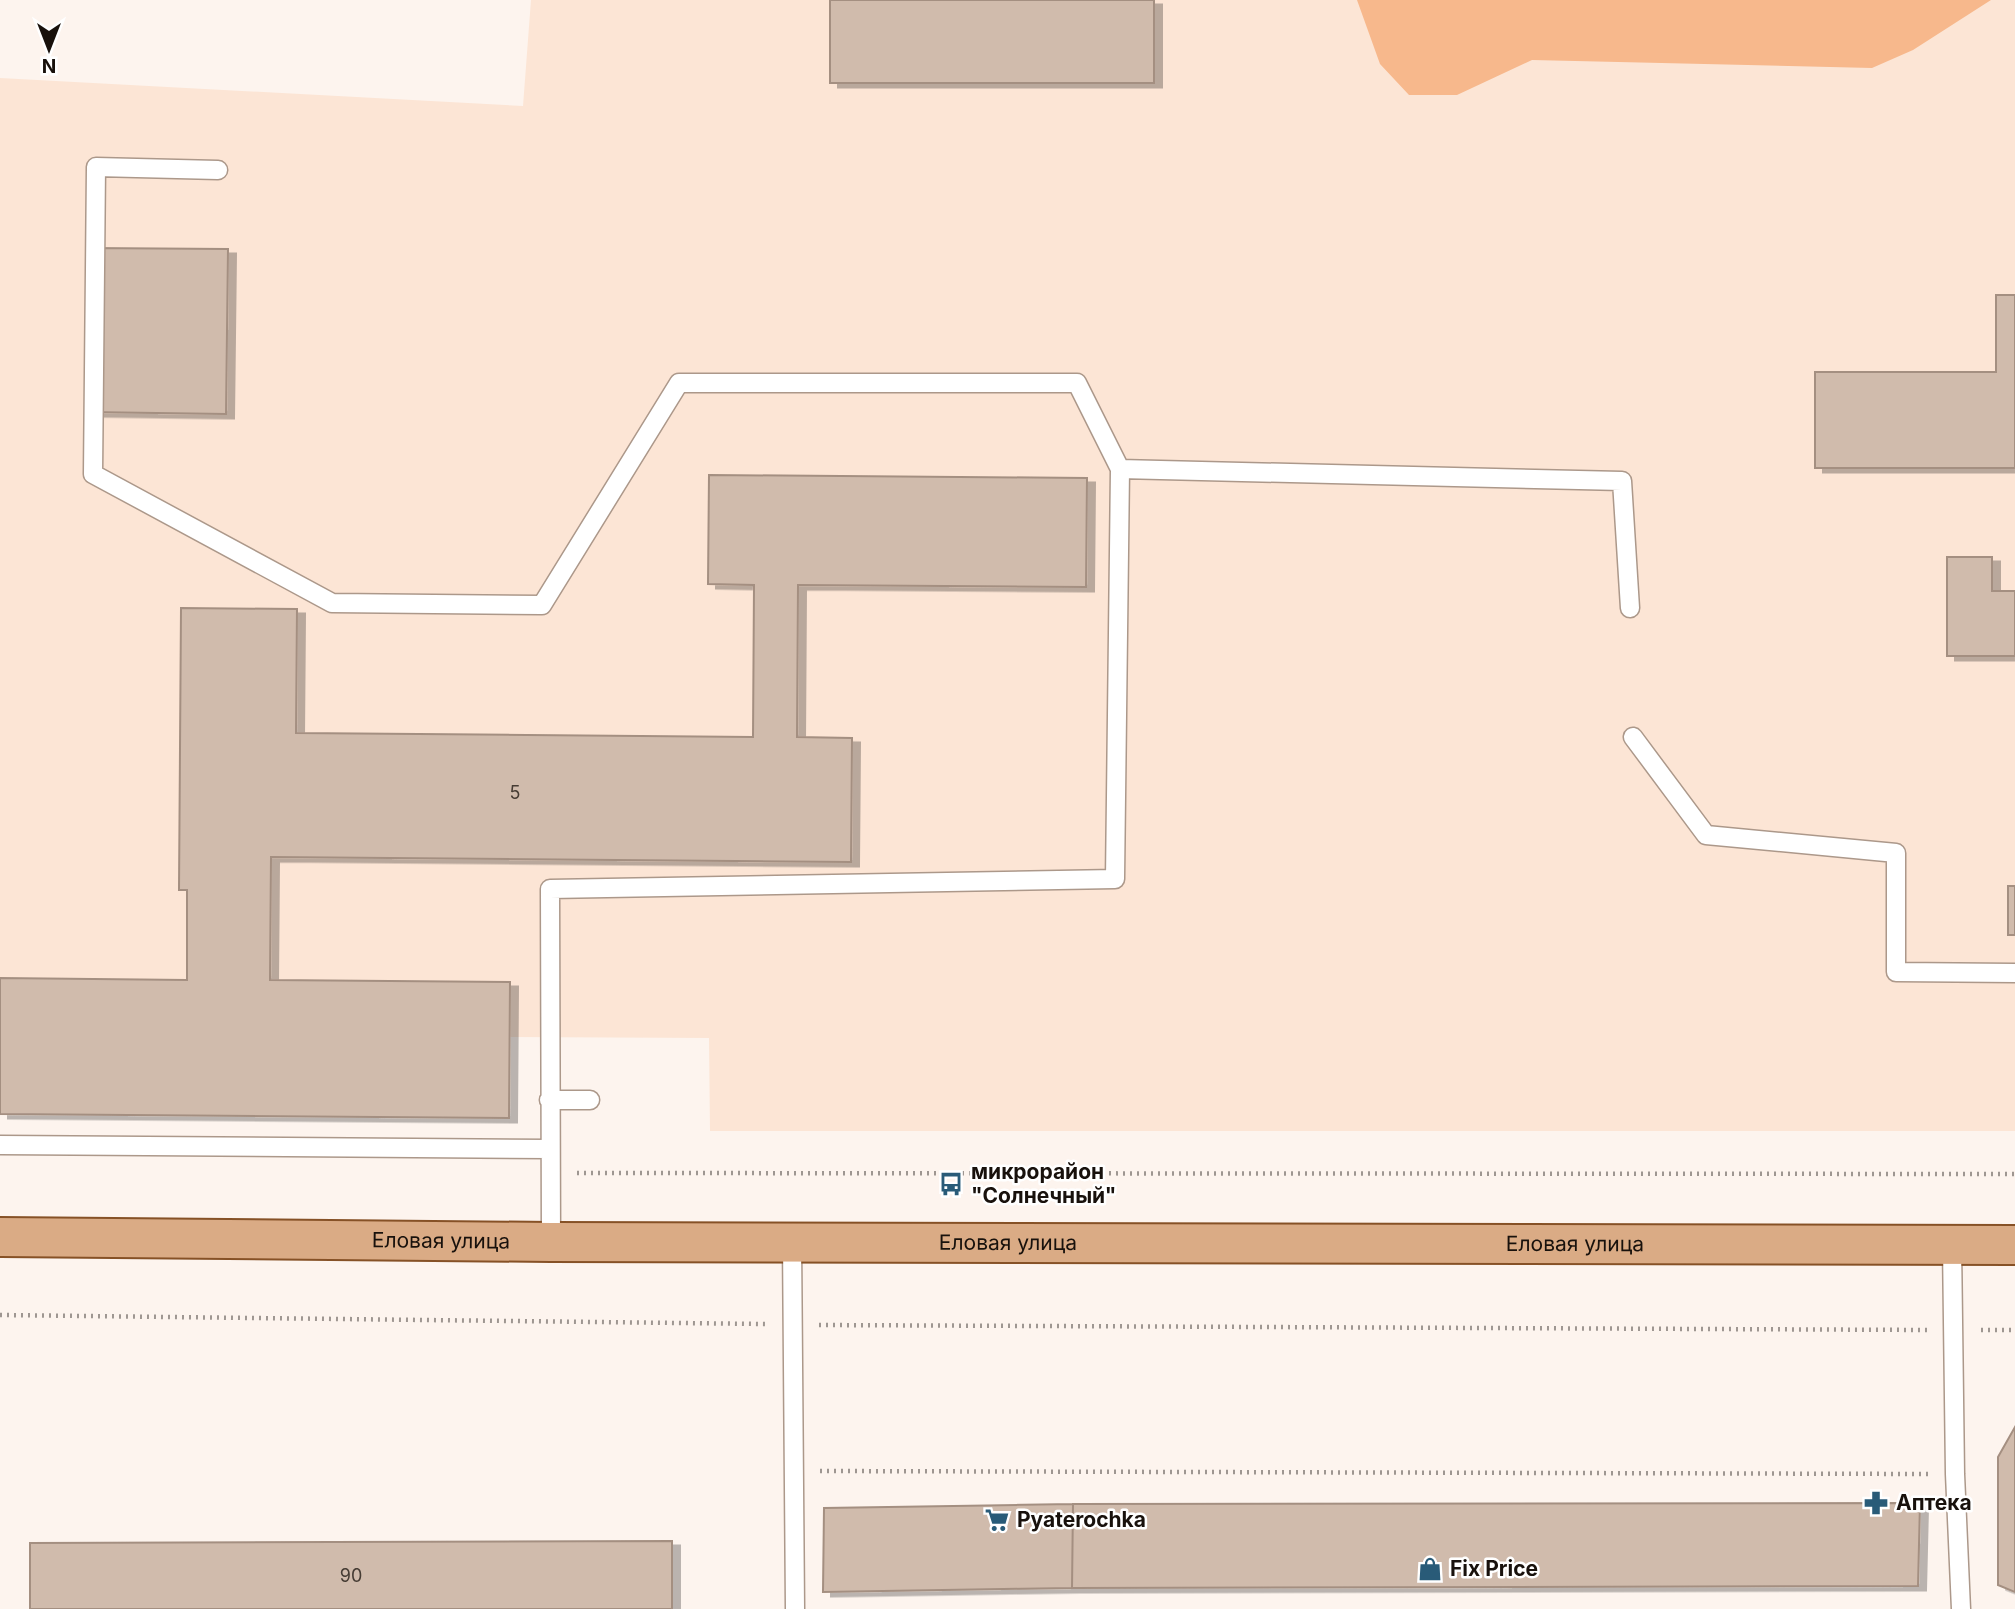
<svg xmlns="http://www.w3.org/2000/svg" width="2015" height="1609" viewBox="0 0 2015 1609" font-family="Inter,sans-serif">
<defs>
<filter id="shadow"><feDropShadow dx="8" dy="4.5" stdDeviation="0" flood-color="#0004"/></filter>
</defs>
<rect width="100%" height="100%" fill="#fdf4ee"/>
<path fill="#fce5d5" d="M 531,0 L 2015,0 L 2015,1131 L 710,1131 L 709,1038 L 510,1037 L 509,1118 L 0,1114 L 0,78 L 523,106 Z"/>
<path fill="#f7b88c" d="M 1357,0 L 1991,0 L 1913,50 L 1872,68 L 1532,60 L 1457,95 L 1409,95 L 1380,64 Z"/>
<path fill="#d0bbac" stroke="#a48f81" stroke-width="2" filter="url(#shadow)" d="M 830,0 L 1154,0 L 1154,83 L 830,83 Z
M 89,248 L 228,249 L 226,414 L 87,412 Z
M 1996,295 L 2015,295 L 2015,468 L 1815,468 L 1815,372 L 1996,372 Z
M 709,475 L 1087,478 L 1086,587 L 798,585 L 797,737 L 852,738 L 851,862 L 271,857 L 270,980 L 510,982 L 509,1118 L 0,1114 L 0,978 L 187,980 L 187,890 L 179,890 L 181,608 L 297,609 L 296,733 L 753,737 L 754,585 L 708,584 Z
M 1947,557 L 1992,557 L 1992,591 L 2015,591 L 2015,656 L 1947,656 Z
M 2008,886 L 2015,886 L 2015,935 L 2008,935 Z
M 2015,1427 L 2015,1592 L 1998,1585 L 1998,1457 Z
M 1920,1503 L 1918,1586 L 1072,1588 L 1073,1504 Z
M 1073,1504 L 1072,1588 L 823,1592 L 824,1508 Z
M 672,1541 L 672,1609 L 30,1609 L 30,1543 Z"/>
<g fill="none" stroke-linecap="round" stroke-linejoin="round">
<g stroke="#ac988a" stroke-width="21">
<path id="service" d="M 218,170 L 96,167 L 93,474 L 332,603 L 542,605 L 679,383 L 1077,383 L 1120,469
M 1633,737 L 1706,835 L 1896,853 L 1896,972 L 2015,973
M 549,1100 L 590,1100
M 0,1145 L 549,1149
M 792,1241 L 795,1609
M 551,1242 L 550,889 L 1115,879 L 1120,469 L 1622,481 L 1630,608
M 1952,1245 L 1955,1474 L 1961,1609"/>
</g>
<g stroke="#865126" stroke-width="42">
<g id="primary">
<path id="s1" d="M 0,1237 L 551,1242 L 2015,1245"/>
</g>
</g>
<path stroke="#9e9691" stroke-width="4.5" stroke-dasharray="2 5" stroke-linecap="butt" d="M 577,1173 L 2015,1174
M 0,1315 L 765,1324
M 819,1325 L 1927,1330
M 1981,1330 L 2015,1330
M 820,1471 L 1928,1474"/>
<use href="#service" stroke="#fff" stroke-width="18"/>
<use href="#primary" stroke="#daab85" stroke-width="38"/>
</g>
<defs>
<g id="bus-bare" transform="scale(1.89)"><path d="M-5-6H5V4H4V6H2V4H-2V6H-4V4H-5ZM-3.5-4V0h7V-4ZM-3.5 1.2v1.5H-2V1.2ZM2 1.2v1.5H3.5V1.2Z" fill="#295b78" stroke="#fff" stroke-width="2.5" paint-order="stroke"/></g>
<g id="pharmacy-bare" transform="scale(1.89)"><path d="M-2-6h4v4h4v4h-4v4h-4v-4h-4v-4h4Z" fill="#295b78" stroke="#fff" stroke-width="2.5" paint-order="stroke"/></g>
<g id="supermarket-bare" transform="scale(1.89)"><path d="M-6-5.5h2.5l.6 2H6L4.5 2H-2.5L-4.4-4H-6ZM-1.5 3.2a1.3 1.3 0 1 0 .1 0ZM3 3.2a1.3 1.3 0 1 0 .1 0Z" fill="#295b78" stroke="#fff" stroke-width="2.5" paint-order="stroke"/></g>
<g id="shop-bare" transform="scale(1.89)"><path d="M-5-2.5h2.3a2.7 3.5 0 0 1 5.4 0H5L5.5 6h-11ZM-1.5-2.5h3a1.5 2.3 0 0 0-3 0Z" fill="#295b78" stroke="#fff" stroke-width="2.5" paint-order="stroke"/></g>
</defs>
<g fill-rule="evenodd">
<use href="#bus-bare" x="951" y="1184"/>
<use href="#pharmacy-bare" x="1876" y="1503"/>
<use href="#supermarket-bare" x="997" y="1520"/>
<use href="#shop-bare" x="1430" y="1569"/>
</g>
<g text-anchor="middle" stroke-width="5" stroke-linejoin="round" paint-order="stroke">
<g font-size="18" fill="#463c34">
<text x="515" y="799">5</text>
<text x="351" y="1582">90</text>
</g>
<g font-size="21" font-weight="bold" fill="#18110c" stroke="#fff" text-anchor="start">
<text x="971" y="1179">микрорайон<tspan x="971" dy="24">"Солнечный"</tspan></text>
<text x="1896" y="1510">Аптека</text>
<text x="1017" y="1527">Pyaterochka</text>
<text x="1450" y="1576">Fix Price</text>
</g>
<g font-size="21" fill="#18110c" stroke="#fff">
<text dy="7" stroke="none"><textPath href="#s1" startOffset="441">Еловая улица</textPath></text>
<text dy="7" stroke="none"><textPath href="#s1" startOffset="1008">Еловая улица</textPath></text>
<text dy="7" stroke="none"><textPath href="#s1" startOffset="1575">Еловая улица</textPath></text>
</g>
</g>
<g transform="translate(49 49) rotate(180)" stroke="#ffffff" stroke-width="5" paint-order="stroke">
<path d="M0-5L12 26L0 18L-12 26Z" fill="#18110c"/>
<text y="-10" font-size="19" font-weight="bold" text-anchor="middle" fill="#18110c">N</text>
</g>
</svg>
